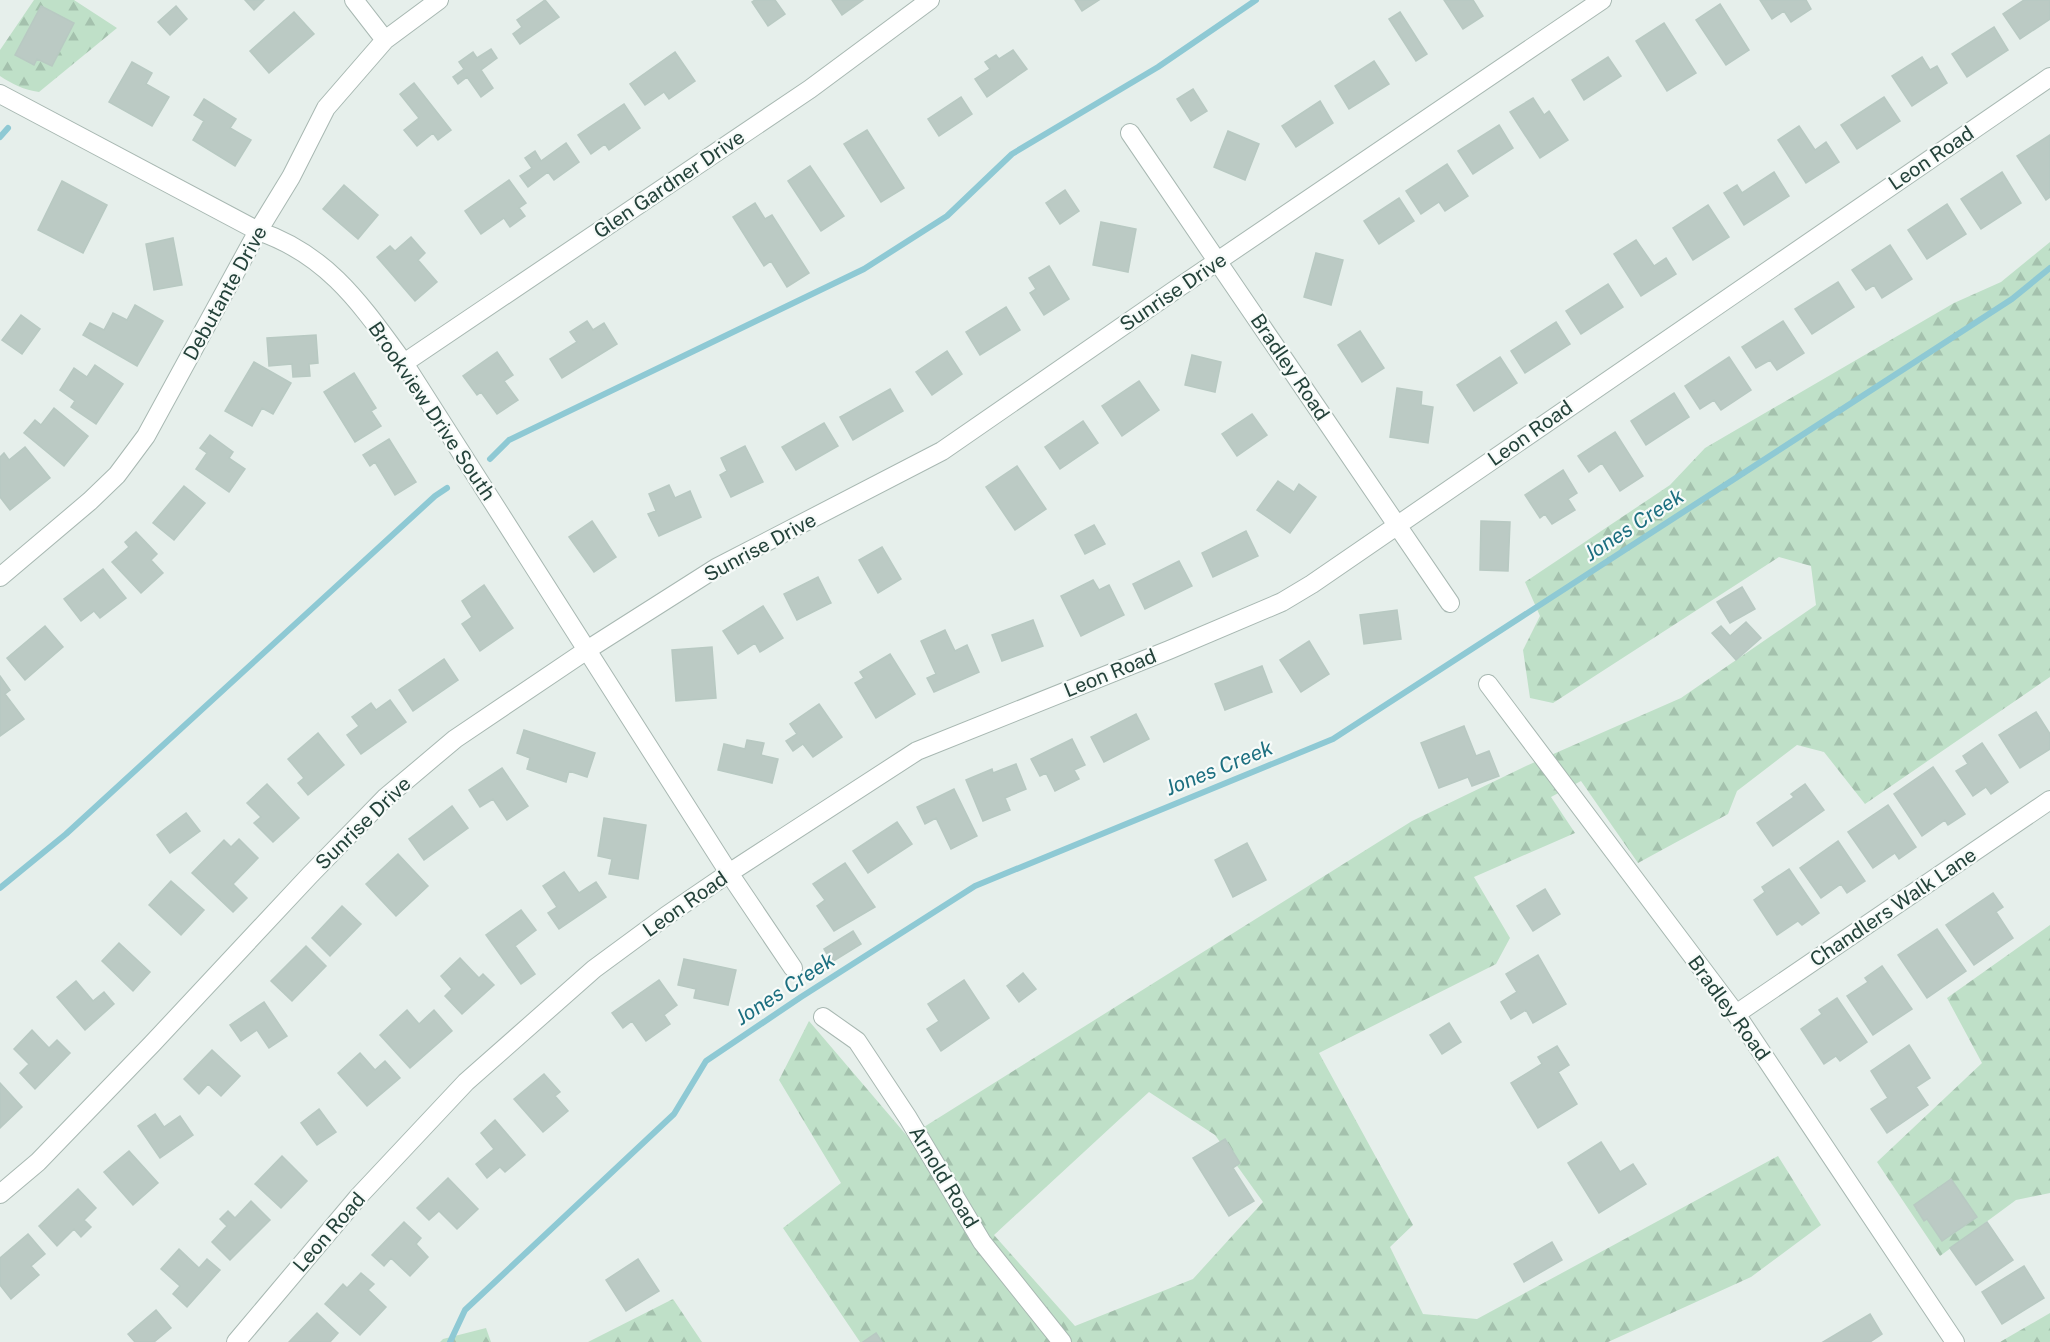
<svg xmlns="http://www.w3.org/2000/svg" width="2050" height="1342" viewBox="0 0 2050 1342" font-family="'Public Sans',sans-serif">
<defs>
<pattern id="forest-firs" width="22" height="20" patternUnits="userSpaceOnUse" patternTransform="scale(1.5)"><rect width="22" height="20" fill="#bfe0c8"/><path d="M5 1l3.5 6h-7zM16 11l3.5 6h-7z" fill="#a4c1ad"/></pattern>
</defs>
<rect width="100%" height="100%" fill="#e6efeb"/>
<path fill="url(#forest-firs)" fill-rule="evenodd" d="M 34,0 L 74,0 L 117,28 L 39,92 C 24,90 12,84 0,76 L 0,50 Z
M 2050,242 L 2050,677 L 1865,804 L 1824,752 L 1797,745 L 1737,791 L 1728,814 L 1638,863 L 1581,781 L 1551,797 L 1575,833 L 1474,877 L 1510,938 L 1496,964 L 1319,1053 L 1413,1225 L 1390,1247 L 1423,1314 L 1477,1319 L 1778,1156 L 1821,1225 L 1751,1277 L 1608,1342 L 860,1342 L 783,1228 L 841,1183 L 779,1080 L 809,1021 L 908,1137 L 1412,821 L 1526,766 L 1681,698 L 1816,605 L 1811,566 L 1779,557 L 1553,703 L 1530,698 L 1523,650 L 1540,616 L 1525,582 L 1670,485 L 1705,448 L 1954,303 L 2001,282 ZM 1149,1092 L 1215,1135 L 1263,1202 L 1193,1279 L 1075,1326 L 994,1235 Z
M 2050,925 L 2050,1193 L 2016,1200 L 1940,1256 L 1877,1162 L 1982,1063 L 1947,998 Z
M 673,1299 L 702,1342 L 588,1342 Z
M 2050,1313 L 2050,1342 L 2000,1342 Z
M 486,1328 L 491,1342 L 440,1342 L 443,1339 Z"/>
<g fill="none" stroke-linecap="round" stroke-linejoin="round">
<path stroke="#8ec9d4" stroke-width="6" d="M 0,137 L 8,128
M 490,459 L 509,440 L 864,269 L 947,216 L 1012,154 L 1158,67 L 1256,0
M 0,888 L 66,834 L 435,496 L 447,488
M 450,1342 L 465,1310 L 674,1114 L 706,1061 L 801,997 L 975,886 L 1333,739 L 2012,299 L 2050,268"/>
</g>
<path fill="#bbcac4" stroke="#b8c9c2" stroke-width="1.5" d="M 245,0 L 264,0 L 254,10 Z
M 545,0 L 559,17 L 520,44 L 513,34 L 522,27 L 517,20 Z
M 755,0 L 775,0 L 785,14 L 768,26 L 752,2 Z
M 832,0 L 863,0 L 842,15 Z
M 1075,0 L 1099,0 L 1082,11 Z
M 1444,0 L 1473,0 L 1483,16 L 1463,29 Z
M 1760,0 L 1806,0 L 1811,9 L 1791,22 L 1784,11 L 1772,19 Z
M 2024,0 L 2050,0 L 2050,19 L 2020,39 L 2003,14 Z
M 1720,4 L 1749,50 L 1726,65 L 1696,20 Z
M 41,6 L 74,23 L 52,66 L 37,59 L 34,65 L 15,55 Z
M 176,6 L 187,19 L 170,35 L 158,22 Z
M 294,12 L 314,34 L 269,73 L 250,51 Z
M 1400,12 L 1427,54 L 1416,61 L 1389,19 Z
M 1664,23 L 1696,73 L 1667,91 L 1636,41 Z
M 1994,27 L 2008,50 L 1967,77 L 1952,54 Z
M 491,49 L 497,58 L 481,70 L 493,88 L 481,97 L 467,77 L 458,84 L 453,77 L 464,69 L 459,62 L 473,52 L 477,58 Z
M 1013,50 L 1027,69 L 987,97 L 975,79 L 990,69 L 985,62 L 996,55 L 999,59 Z
M 675,52 L 695,81 L 669,99 L 664,92 L 645,105 L 630,84 Z
M 1608,57 L 1621,76 L 1584,100 L 1572,80 Z
M 1922,57 L 1930,70 L 1937,66 L 1947,83 L 1912,106 L 1892,76 Z
M 1374,61 L 1389,84 L 1349,109 L 1335,86 Z
M 132,62 L 152,73 L 146,84 L 169,97 L 152,126 L 109,102 Z
M 414,83 L 451,130 L 438,140 L 433,133 L 417,146 L 404,130 L 419,118 L 400,94 Z
M 1193,89 L 1207,111 L 1191,121 L 1177,99 Z
M 961,97 L 972,114 L 939,136 L 928,119 Z
M 1884,97 L 1900,121 L 1857,149 L 1841,125 Z
M 1533,98 L 1544,115 L 1549,111 L 1568,140 L 1540,158 L 1510,112 Z
M 204,99 L 236,119 L 230,128 L 251,140 L 235,166 L 193,140 L 204,121 L 194,115 Z
M 1320,101 L 1333,123 L 1296,147 L 1282,126 Z
M 624,104 L 640,128 L 609,150 L 605,144 L 591,154 L 578,135 Z
M 1499,125 L 1513,148 L 1473,174 L 1458,151 Z
M 1799,126 L 1815,150 L 1826,142 L 1839,162 L 1806,183 L 1778,140 Z
M 867,130 L 904,188 L 881,202 L 844,144 Z
M 1228,131 L 1259,144 L 1245,180 L 1214,167 Z
M 2050,135 L 2050,197 L 2046,200 L 2017,156 Z
M 566,143 L 579,162 L 554,180 L 548,172 L 528,187 L 520,176 L 532,168 L 525,158 L 535,151 L 541,161 Z
M 1447,164 L 1468,196 L 1445,211 L 1439,202 L 1421,214 L 1406,191 Z
M 810,166 L 844,216 L 821,231 L 788,181 Z
M 1774,172 L 1789,196 L 1744,225 L 1724,193 L 1737,185 L 1742,193 Z
M 2002,172 L 2021,203 L 1981,229 L 1961,199 Z
M 509,180 L 526,203 L 519,208 L 525,216 L 510,227 L 504,218 L 481,234 L 465,211 Z
M 62,181 L 107,205 L 83,253 L 38,230 Z
M 344,185 L 378,215 L 358,239 L 323,209 Z
M 1065,190 L 1079,211 L 1060,224 L 1046,203 Z
M 1399,198 L 1414,221 L 1379,244 L 1364,221 Z
M 755,203 L 765,219 L 772,215 L 809,273 L 787,287 L 771,261 L 764,266 L 733,217 Z
M 1947,204 L 1966,234 L 1927,259 L 1908,230 Z
M 1708,205 L 1729,237 L 1693,260 L 1673,228 Z
M 1101,222 L 1136,229 L 1128,272 L 1093,265 Z
M 411,237 L 425,253 L 418,260 L 437,282 L 415,301 L 377,257 L 390,246 L 395,251 Z
M 173,238 L 182,285 L 154,290 L 146,244 Z
M 1636,240 L 1654,266 L 1666,258 L 1676,274 L 1641,296 L 1614,254 Z
M 1890,245 L 1912,279 L 1882,298 L 1874,285 L 1866,290 L 1852,270 Z
M 1316,253 L 1343,260 L 1331,305 L 1304,297 Z
M 1049,266 L 1069,299 L 1044,315 L 1030,293 L 1036,289 L 1029,278 Z
M 1838,282 L 1854,307 L 1812,334 L 1795,309 Z
M 1608,284 L 1623,307 L 1581,334 L 1566,311 Z
M 135,305 L 163,321 L 137,366 L 83,335 L 90,323 L 104,330 L 113,313 L 127,320 Z
M 1006,307 L 1020,330 L 980,355 L 966,332 Z
M 21,315 L 40,329 L 22,354 L 2,340 Z
M 587,321 L 593,330 L 604,323 L 617,344 L 562,378 L 550,359 L 577,342 L 570,332 Z
M 1783,321 L 1804,353 L 1777,370 L 1770,360 L 1756,368 L 1742,347 Z
M 1556,322 L 1570,344 L 1525,373 L 1511,351 Z
M 1360,331 L 1384,368 L 1362,382 L 1338,345 Z
M 316,335 L 318,363 L 309,364 L 310,376 L 293,377 L 292,364 L 269,366 L 267,338 Z
M 947,351 L 962,374 L 932,395 L 916,372 Z
M 497,352 L 513,375 L 504,381 L 518,400 L 497,414 L 481,392 L 477,395 L 463,376 Z
M 1192,355 L 1221,362 L 1215,392 L 1185,385 Z
M 1500,357 L 1517,383 L 1474,411 L 1457,385 Z
M 1729,357 L 1751,390 L 1721,410 L 1714,400 L 1700,409 L 1685,386 Z
M 254,362 L 291,383 L 273,414 L 262,408 L 252,426 L 225,411 Z
M 95,365 L 123,384 L 96,424 L 71,407 L 75,401 L 60,390 L 74,368 L 87,377 Z
M 354,373 L 376,408 L 371,411 L 381,426 L 355,442 L 324,392 Z
M 1139,381 L 1159,410 L 1122,436 L 1102,406 Z
M 1397,388 L 1422,392 L 1421,405 L 1433,407 L 1428,443 L 1390,437 Z
M 890,389 L 903,411 L 853,440 L 840,417 Z
M 1674,393 L 1689,417 L 1646,445 L 1631,421 Z
M 54,408 L 88,436 L 64,466 L 24,433 L 35,420 L 41,425 Z
M 1252,414 L 1267,435 L 1237,456 L 1222,434 Z
M 1083,421 L 1098,443 L 1060,469 L 1045,447 Z
M 824,423 L 838,446 L 796,470 L 782,447 Z
M 1615,432 L 1643,476 L 1620,491 L 1602,463 L 1589,472 L 1578,456 Z
M 210,435 L 233,452 L 229,458 L 245,469 L 229,492 L 196,469 L 207,453 L 200,448 Z
M 389,439 L 416,482 L 395,495 L 375,462 L 370,466 L 363,455 Z
M 745,446 L 763,482 L 731,497 L 720,475 L 727,471 L 721,458 Z
M 25,447 L 50,478 L 10,510 L 0,497 L 0,457 L 4,453 L 9,460 Z
M 1017,466 L 1046,509 L 1015,530 L 986,487 Z
M 1563,470 L 1577,493 L 1568,499 L 1575,510 L 1552,524 L 1545,514 L 1540,518 L 1525,495 Z
M 1278,481 L 1294,492 L 1299,484 L 1316,497 L 1290,533 L 1257,510 Z
M 669,485 L 675,498 L 690,491 L 701,517 L 659,536 L 648,514 L 656,511 L 649,494 Z
M 184,486 L 205,503 L 174,540 L 153,523 Z
M 592,521 L 616,557 L 594,572 L 569,537 Z
M 1481,521 L 1510,522 L 1508,571 L 1480,570 Z
M 1094,525 L 1105,544 L 1085,554 L 1075,535 Z
M 1246,531 L 1258,556 L 1213,577 L 1202,553 Z
M 136,532 L 157,554 L 151,560 L 163,573 L 141,593 L 112,562 L 129,547 L 125,542 Z
M 882,547 L 901,579 L 878,593 L 859,560 Z
M 1179,561 L 1192,586 L 1145,609 L 1133,584 Z
M 103,569 L 126,598 L 100,618 L 94,611 L 81,621 L 64,599 Z
M 818,577 L 831,603 L 797,620 L 784,594 Z
M 1093,580 L 1099,590 L 1109,585 L 1124,615 L 1081,636 L 1061,596 Z
M 484,585 L 513,628 L 480,651 L 462,624 L 472,617 L 462,601 Z
M 1742,587 L 1755,609 L 1730,623 L 1717,602 Z
M 763,606 L 783,638 L 760,652 L 755,643 L 738,654 L 723,631 Z
M 1397,610 L 1401,639 L 1364,644 L 1360,615 Z
M 1033,620 L 1043,646 L 1002,661 L 992,635 Z
M 1746,622 L 1761,638 L 1736,660 L 1712,633 L 1721,626 L 1730,636 Z
M 45,626 L 63,647 L 25,680 L 7,658 Z
M 945,630 L 955,651 L 967,645 L 979,672 L 934,692 L 927,678 L 936,674 L 921,641 Z
M 1309,641 L 1329,674 L 1301,692 L 1280,660 Z
M 712,647 L 716,698 L 676,701 L 672,650 Z
M 890,654 L 915,694 L 876,718 L 855,683 L 864,678 L 860,672 Z
M 444,659 L 458,680 L 413,711 L 399,690 Z
M 1262,666 L 1272,692 L 1225,710 L 1215,684 Z
M 0,676 L 10,690 L 5,694 L 24,719 L 0,736 Z
M 390,700 L 406,722 L 361,754 L 347,735 L 359,726 L 352,717 L 371,703 L 376,710 Z
M 819,704 L 842,737 L 813,757 L 803,744 L 793,751 L 786,741 L 797,734 L 790,724 Z
M 2036,712 L 2050,734 L 2050,749 L 2020,768 L 1999,735 Z
M 1136,714 L 1149,739 L 1104,762 L 1091,737 Z
M 1464,726 L 1476,756 L 1489,751 L 1499,776 L 1472,786 L 1468,777 L 1439,788 L 1421,743 Z
M 524,730 L 595,753 L 587,777 L 569,771 L 566,782 L 527,769 L 530,758 L 517,753 Z
M 318,733 L 344,765 L 308,795 L 298,783 L 304,778 L 288,759 Z
M 1072,739 L 1085,765 L 1074,770 L 1079,779 L 1055,791 L 1046,773 L 1040,776 L 1031,759 Z
M 747,740 L 764,743 L 761,755 L 778,759 L 772,783 L 718,770 L 724,744 L 745,749 Z
M 1982,743 L 2008,782 L 1991,794 L 1986,787 L 1973,796 L 1956,771 L 1968,764 L 1963,756 Z
M 1016,764 L 1026,789 L 1005,798 L 1010,810 L 983,821 L 966,780 L 992,769 L 993,773 Z
M 1933,767 L 1965,814 L 1948,825 L 1945,820 L 1922,836 L 1894,794 Z
M 502,768 L 528,806 L 507,820 L 493,799 L 480,807 L 469,790 Z
M 267,784 L 299,818 L 273,842 L 254,823 L 261,817 L 247,803 Z
M 1805,784 L 1824,810 L 1773,846 L 1757,823 L 1794,797 L 1791,794 Z
M 954,789 L 977,836 L 951,849 L 936,818 L 925,824 L 917,807 Z
M 1888,805 L 1916,847 L 1899,859 L 1895,853 L 1873,868 L 1848,832 Z
M 452,806 L 468,828 L 424,860 L 409,839 Z
M 186,813 L 200,831 L 170,853 L 157,835 Z
M 604,818 L 646,825 L 638,879 L 609,874 L 612,859 L 598,856 Z
M 897,822 L 912,844 L 868,873 L 853,851 Z
M 239,839 L 258,858 L 233,884 L 247,898 L 233,912 L 192,873 L 224,840 L 231,847 Z
M 1838,841 L 1865,881 L 1847,893 L 1841,884 L 1821,898 L 1800,868 Z
M 1247,843 L 1266,880 L 1233,897 L 1215,860 Z
M 398,854 L 428,886 L 396,916 L 366,884 Z
M 845,863 L 875,907 L 834,931 L 817,906 L 825,900 L 813,884 Z
M 1789,869 L 1819,913 L 1802,925 L 1798,921 L 1777,935 L 1754,900 L 1765,892 L 1762,887 Z
M 564,872 L 579,893 L 596,882 L 606,897 L 559,929 L 548,913 L 557,907 L 543,886 Z
M 171,881 L 204,910 L 181,935 L 149,905 Z
M 1545,889 L 1560,914 L 1533,931 L 1517,906 Z
M 1993,893 L 2003,907 L 1996,912 L 2013,938 L 1974,965 L 1946,925 Z
M 342,906 L 361,924 L 330,956 L 312,938 Z
M 521,910 L 536,930 L 515,946 L 535,974 L 521,984 L 486,935 Z
M 1937,929 L 1966,971 L 1927,998 L 1898,955 Z
M 853,931 L 861,944 L 832,962 L 824,949 Z
M 119,943 L 150,972 L 133,991 L 102,961 Z
M 306,946 L 326,966 L 292,1001 L 271,981 Z
M 1538,955 L 1566,1004 L 1533,1023 L 1526,1010 L 1511,1019 L 1501,1002 L 1517,992 L 1506,974 Z
M 460,958 L 479,978 L 483,974 L 494,985 L 462,1014 L 445,996 L 452,989 L 441,976 Z
M 684,959 L 736,970 L 728,1005 L 694,998 L 696,989 L 678,985 Z
M 1882,966 L 1912,1009 L 1873,1035 L 1847,996 L 1868,982 L 1865,978 Z
M 1023,973 L 1036,989 L 1019,1002 L 1007,986 Z
M 659,980 L 677,1005 L 664,1015 L 670,1024 L 646,1041 L 632,1021 L 623,1028 L 612,1013 Z
M 964,980 L 989,1018 L 941,1051 L 927,1029 L 939,1021 L 928,1004 Z
M 76,981 L 93,1001 L 104,992 L 114,1004 L 85,1030 L 57,997 Z
M 1837,998 L 1867,1042 L 1840,1061 L 1836,1056 L 1824,1064 L 1801,1029 L 1822,1014 L 1819,1010 Z
M 264,1002 L 287,1036 L 269,1048 L 257,1030 L 241,1041 L 230,1025 Z
M 407,1010 L 419,1024 L 434,1010 L 452,1031 L 410,1068 L 380,1035 Z
M 1449,1023 L 1461,1042 L 1442,1054 L 1430,1035 Z
M 32,1030 L 49,1048 L 57,1040 L 70,1053 L 35,1089 L 20,1073 L 29,1064 L 14,1049 Z
M 1909,1045 L 1930,1078 L 1916,1087 L 1928,1105 L 1887,1133 L 1871,1109 L 1888,1098 L 1871,1071 Z
M 1557,1046 L 1569,1065 L 1558,1072 L 1577,1104 L 1538,1128 L 1511,1083 L 1542,1064 L 1538,1057 Z
M 212,1050 L 240,1076 L 221,1096 L 208,1084 L 199,1094 L 184,1079 Z
M 360,1053 L 375,1070 L 385,1061 L 400,1078 L 367,1106 L 338,1073 Z
M 544,1074 L 560,1092 L 555,1096 L 568,1111 L 543,1132 L 514,1099 Z
M 0,1083 L 22,1107 L 0,1128 Z
M 319,1109 L 336,1132 L 317,1145 L 301,1123 Z
M 155,1114 L 164,1127 L 180,1116 L 193,1135 L 160,1158 L 138,1126 Z
M 495,1120 L 525,1155 L 505,1172 L 500,1167 L 487,1178 L 476,1164 L 494,1149 L 481,1133 Z
M 1225,1139 L 1240,1163 L 1233,1168 L 1254,1201 L 1229,1216 L 1193,1158 Z
M 1601,1142 L 1620,1172 L 1633,1164 L 1646,1184 L 1599,1213 L 1568,1163 Z
M 129,1151 L 158,1183 L 133,1205 L 104,1172 Z
M 282,1156 L 307,1181 L 281,1208 L 255,1184 Z
M 448,1178 L 478,1209 L 457,1229 L 439,1211 L 429,1220 L 417,1208 Z
M 1951,1179 L 1977,1217 L 1942,1241 L 1927,1219 L 1924,1221 L 1914,1205 Z
M 78,1189 L 96,1208 L 84,1220 L 91,1227 L 81,1237 L 74,1229 L 57,1246 L 39,1226 Z
M 251,1201 L 270,1220 L 230,1260 L 212,1242 L 227,1226 L 220,1219 L 228,1211 L 235,1218 Z
M 404,1222 L 421,1238 L 416,1244 L 428,1257 L 410,1276 L 391,1258 L 384,1266 L 372,1255 Z
M 1987,1222 L 2013,1260 L 1976,1285 L 1950,1248 Z
M 28,1234 L 45,1254 L 31,1266 L 39,1275 L 11,1299 L 0,1285 L 0,1258 Z
M 1552,1242 L 1562,1260 L 1524,1282 L 1514,1264 Z
M 179,1249 L 199,1268 L 207,1259 L 220,1270 L 187,1307 L 173,1294 L 180,1286 L 161,1269 Z
M 638,1259 L 659,1291 L 626,1311 L 606,1280 Z
M 2024,1266 L 2044,1298 L 2002,1324 L 1982,1292 Z
M 361,1273 L 374,1284 L 368,1290 L 386,1307 L 360,1335 L 325,1304 L 343,1284 L 347,1288 Z
M 156,1310 L 171,1328 L 154,1342 L 135,1342 L 128,1334 Z
M 317,1313 L 338,1333 L 330,1342 L 289,1342 Z
M 1870,1314 L 1882,1334 L 1870,1342 L 1823,1342 Z
M 876,1333 L 882,1342 L 863,1342 Z"/>
<g fill="none" stroke-linecap="round" stroke-linejoin="round">
<g stroke="#a8b8b2" stroke-width="20">
<path id="street" d="M 354,0 L 385,40
M 0,94 L 258,231 C 329,255 362,306 404,363 L 729,873 L 793,968
M 1130,133 L 1450,603
M 404,363 L 810,89 L 930,0
M 0,577 L 90,501 L 117,475 L 146,436 L 258,231 L 291,177 L 326,108 L 385,40 L 439,0
M 1488,684 L 1736,1014 L 1955,1342
M 1736,1014 L 2050,800
M 823,1017 L 857,1041 L 908,1118 L 982,1242 L 1062,1342
M 0,1194 L 38,1162 L 152,1044 L 310,875 L 385,798 L 455,739 L 587,650 L 716,568 L 942,451 L 1172,292 L 1602,0
M 236,1342 L 359,1196 L 466,1082 L 594,969 L 666,916 L 729,873 L 917,751 L 1169,650 L 1282,602 L 1312,584 L 2050,77"/>
</g>
<use href="#street" stroke="#fff" stroke-width="18"/>
</g>
<g text-anchor="middle" stroke-width="4.5" stroke-linejoin="round" paint-order="stroke">
<g font-size="20" fill="#24423a" stroke="#f7fbf9">
<text transform="translate(1931 158) rotate(-34)" y="7">Leon Road</text>
<text transform="translate(669 184) rotate(-34)" y="7">Glen Gardner Drive</text>
<text transform="translate(1173 292) rotate(-34)" y="7">Sunrise Drive</text>
<text transform="translate(225 293) rotate(-61)" y="7">Debutante Drive</text>
<text transform="translate(1290 367) rotate(56)" y="7">Bradley Road</text>
<text transform="translate(432 411) rotate(56)" y="7">Brookview Drive South</text>
<text transform="translate(1530 433) rotate(-35)" y="7">Leon Road</text>
<text transform="translate(760 547) rotate(-28)" y="7">Sunrise Drive</text>
<text transform="translate(1110 673) rotate(-22)" y="7">Leon Road</text>
<text transform="translate(363 823) rotate(-44)" y="7">Sunrise Drive</text>
<text transform="translate(685 904) rotate(-35)" y="7">Leon Road</text>
<text transform="translate(1893 907) rotate(-34)" y="7">Chandlers Walk Lane</text>
<text transform="translate(1729 1008) rotate(54)" y="7">Bradley Road</text>
<text transform="translate(944 1177) rotate(59)" y="7">Arnold Road</text>
<text transform="translate(329 1232) rotate(-49)" y="7">Leon Road</text>
</g>
<g font-size="21" font-style="italic" fill="#1c6f80" stroke="#f7fbf9">
<text transform="translate(1634 525) rotate(-33)" y="7">Jones Creek</text>
<text transform="translate(1219 768) rotate(-22)" y="7">Jones Creek</text>
<text transform="translate(785 989) rotate(-33)" y="7">Jones Creek</text>
</g>
</g>
</svg>
